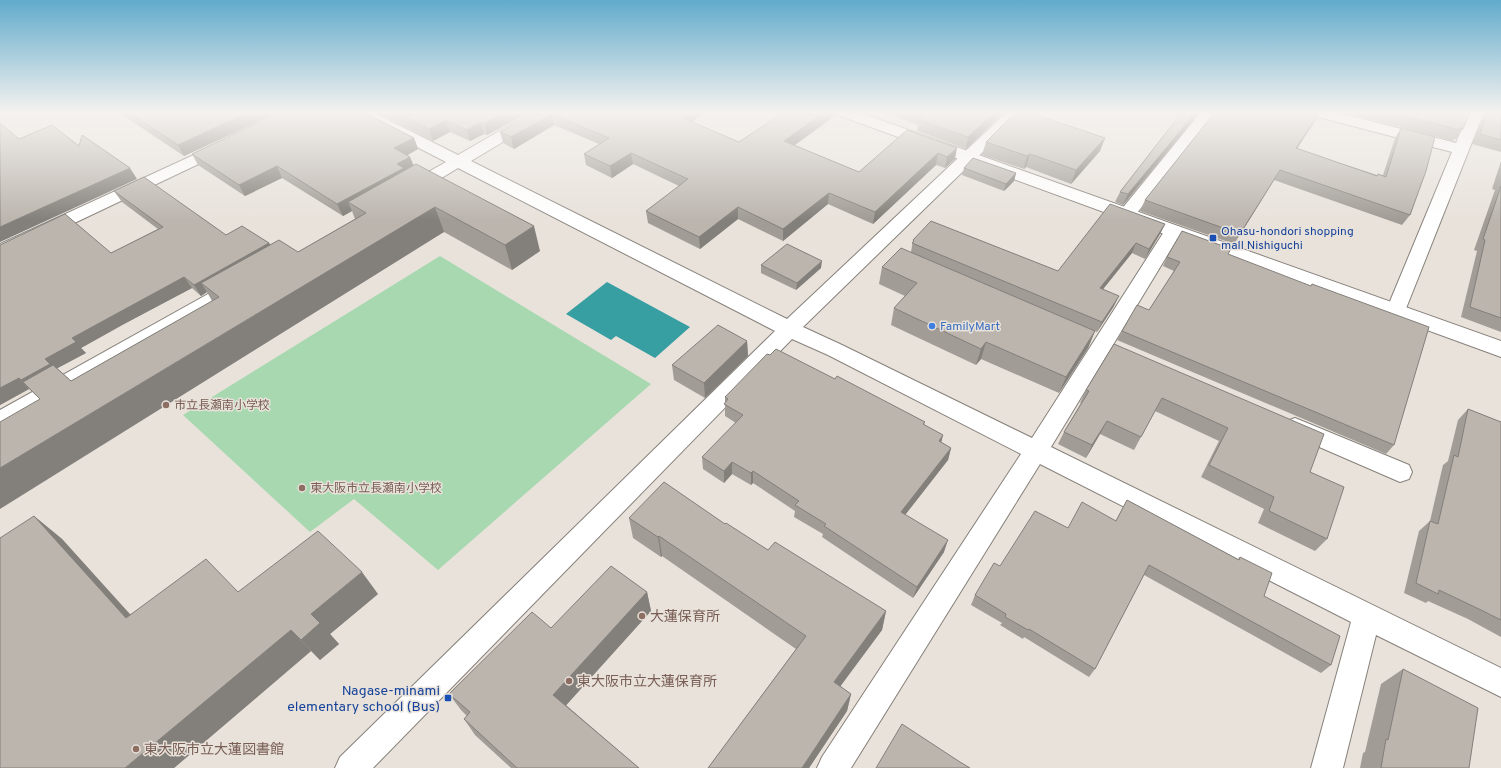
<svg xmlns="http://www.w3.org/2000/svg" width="1501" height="768" viewBox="0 0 1501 768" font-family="Overpass,'Noto Sans JP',sans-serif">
<rect width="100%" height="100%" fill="#e8e2db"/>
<path fill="#a8d8af" d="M 440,256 L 651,384 L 438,570 L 354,499 L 310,532 L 183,415 Z"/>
<path fill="#379ea2" d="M 607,282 L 690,327 L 655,358 L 616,336 L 611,340 L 566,314 Z"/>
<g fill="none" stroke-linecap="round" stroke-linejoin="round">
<g stroke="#87817b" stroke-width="2">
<path id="minor" d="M 352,112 L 372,112 L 458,155 L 532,112 L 551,112 L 548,115 L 471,161 L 787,319 L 1007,112 L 1024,112 L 803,327 L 842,345 L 1032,438 L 1167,227 L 1173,225 L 1179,227 L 1182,231 L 1051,447 L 1501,668 L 1501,697 L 1376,635 L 1343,768 L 1311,768 L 1351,622 L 1040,464 L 851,768 L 817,768 L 822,757 L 1021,454 L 828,355 L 792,339 L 373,768 L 335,768 L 340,757 L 775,331 L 458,168 L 417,193 L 411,194 L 405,193 L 402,189 L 405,185 L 446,162 L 355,115 Z
M 1201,112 L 1217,112 L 1133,218 L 1127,219 L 1121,218 L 1118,214 L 1121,210 Z
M 1308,112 L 1335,112 L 1456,143 L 1468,112 L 1484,112 L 1403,316 L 1396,318 L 1389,316 L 1386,311 L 1452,152 L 1311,115 Z
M 222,142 L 228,144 L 230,147 L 228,150 L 7,255 L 0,257 L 0,244 Z
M 215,292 L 222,294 L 225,299 L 222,304 L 8,427 L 0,430 L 0,410 L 208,294 Z
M 1295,418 L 1409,465 L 1412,472 L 1409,479 L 1400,482 L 1287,433 L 1283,427 L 1287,421 Z"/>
</g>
<g stroke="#87817b" stroke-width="2">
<path id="tertiary" d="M 835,112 L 858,112 L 1501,341 L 1501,357 L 838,115 Z"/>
</g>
<use href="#minor" fill="#fff" fill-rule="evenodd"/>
<use href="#tertiary" fill="#fff" fill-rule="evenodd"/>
</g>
<path fill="#a19c96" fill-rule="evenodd" d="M 118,112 L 279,112 L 184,156 Z
M 376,112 L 529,112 L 487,135 L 484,134 L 470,141 L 450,132 L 433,141 Z
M 534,112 L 706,112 L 691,122 L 739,142 L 784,112 L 836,112 L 836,115 L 794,145 L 859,172 L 907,130 L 955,159 L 945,168 L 936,165 L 873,224 L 828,204 L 783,241 L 738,219 L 700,249 L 648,223 L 646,211 L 679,186 L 633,164 L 612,178 L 586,165 L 584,154 L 599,144 L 554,125 L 514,149 L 503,143 L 500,132 Z
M 884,112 L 1001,112 L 1000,116 L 966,149 L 917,131 L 918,125 Z
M 1182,112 L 1200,112 L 1123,205 L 1115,202 L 1120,192 Z
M 1215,112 L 1320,112 L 1297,149 L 1377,175 L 1383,175 L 1395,138 L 1401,128 L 1410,215 L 1402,225 L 1274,180 L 1234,244 L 1140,211 L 1145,200 Z
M 1343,112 L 1470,112 L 1463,129 L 1456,139 L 1454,139 L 1453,141 Z
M 1488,112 L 1501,115 L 1501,152 L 1472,144 L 1481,122 Z
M 1492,112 L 1501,112 L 1501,114 Z
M 414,138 L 418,149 L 407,155 L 410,157 L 413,165 L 540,251 L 512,270 L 444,232 L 40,399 L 29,389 L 0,405 L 0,245 L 111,253 L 158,229 L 122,202 L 114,191 L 226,235 L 269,243 L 270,244 L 298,252 L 355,219 L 352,211 L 343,216 L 282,178 L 245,196 L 198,165 L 192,154 ZM 192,288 L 201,296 L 207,292 L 212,301 L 71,381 L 57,368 L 86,353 L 81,348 L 124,324 Z
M 1105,138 L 1100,151 L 1071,184 L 1026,167 L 1024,169 L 982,155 L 986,142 Z
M 1501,161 L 1501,332 L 1461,317 L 1477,251 L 1474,250 L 1495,190 L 1492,189 Z
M 964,168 L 1016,173 L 1014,181 L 1004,191 L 962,175 Z
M 1165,224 L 1160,234 L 1145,259 L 1132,253 L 1103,289 L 1114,306 L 1097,332 L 1095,331 L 1088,348 L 1059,393 L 981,359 L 976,365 L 891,325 L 894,308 L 905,296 L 879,284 L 882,267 L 911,252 L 913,240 L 1058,271 Z
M 1228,254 L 1394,445 L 1386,454 L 1117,340 L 1122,331 L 1149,310 L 1174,271 L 1163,266 L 1167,257 Z
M 761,265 L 821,268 L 796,290 L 761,273 Z
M 747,341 L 748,356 L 705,398 L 674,380 L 672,365 Z
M 1114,344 L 1310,472 L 1327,539 L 1315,551 L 1258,523 L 1264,509 L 1201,477 L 1219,441 L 1155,411 L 1134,450 L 1100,434 L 1086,458 L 1058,444 L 1064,432 L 1081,403 L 1080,403 L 1086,390 Z
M 770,355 L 835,379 L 925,422 L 924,425 L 943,435 L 941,442 L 951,448 L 948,460 L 905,515 L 944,552 L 913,598 L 822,537 L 823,534 L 794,517 L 795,511 L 753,483 L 751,485 L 732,474 L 724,483 L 703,469 L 702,457 L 736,423 L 725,416 L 725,397 Z
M 1468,409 L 1501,422 L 1501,637 L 1468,619 L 1428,601 L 1426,603 L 1404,593 L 1419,531 L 1430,521 L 1443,465 L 1448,461 L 1458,420 Z
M 1127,500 L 1238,559 L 1240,557 L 1264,596 L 1331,665 L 1321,673 L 1144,575 L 1095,669 L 1089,677 L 1024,637 L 1023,639 L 1000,625 L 1002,623 L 971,605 L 975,595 L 1000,566 L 1068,528 L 1116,520 Z
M 34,516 L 62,539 L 130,614 L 238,592 L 378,594 L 330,634 L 339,644 L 320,660 L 311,651 L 174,768 Z
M 629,518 L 725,524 L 768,550 L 886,611 L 882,630 L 840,686 L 851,694 L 847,711 L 809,768 L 708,768 L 796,649 L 662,556 L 661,557 L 633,538 Z
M 647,592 L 651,611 L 566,705 L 639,768 L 511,768 L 475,735 L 464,719 L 467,716 L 461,710 L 449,694 L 551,628 Z
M 1403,669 L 1469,768 L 1360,768 L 1363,753 L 1365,752 L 1381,684 Z"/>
<path fill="#837f7a" d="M 249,112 L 279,112 L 184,156 L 178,145 Z
M 505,112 L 529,112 L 487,135 L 484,124 Z
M 688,112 L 706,112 L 681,129 L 680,117 Z
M 825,112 L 836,112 L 836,115 L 784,153 L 784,141 Z
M 995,112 L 1001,112 L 1000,116 L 966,149 L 968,137 Z
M 1196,112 L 1200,112 L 1123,205 L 1128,194 Z
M 1320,112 L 1317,118 L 1290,159 L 1296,148 Z
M 552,114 L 554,125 L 514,149 L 511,137 Z
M 446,120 L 450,132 L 433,141 L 429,129 Z
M 481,122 L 484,134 L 470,141 L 467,130 Z
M 414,138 L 418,149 L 399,160 L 394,148 Z
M 1105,138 L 1100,151 L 1071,184 L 1076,170 Z
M 957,148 L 955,159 L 945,168 L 947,157 Z
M 631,153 L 633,164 L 612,178 L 610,166 Z
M 938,153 L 936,165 L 873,224 L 875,212 Z
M 1030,154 L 1026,167 L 1024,169 L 1027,156 Z
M 410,157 L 415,169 L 348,202 L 352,211 L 343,216 L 337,204 L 397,164 Z
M 277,166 L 282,178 L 245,196 L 239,185 Z
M 130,168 L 137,179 L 0,242 L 0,227 Z
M 1280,170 L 1274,180 L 1234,244 L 1240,234 Z
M 1016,173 L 1014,181 L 1004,191 L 1006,184 Z
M 829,193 L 828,204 L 783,241 L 783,229 Z
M 435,207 L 444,232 L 0,509 L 0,468 Z
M 738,207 L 738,219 L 700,249 L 699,237 Z
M 1165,224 L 1160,234 L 1145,259 L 1149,249 Z
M 534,226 L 540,251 L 512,270 L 505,245 Z
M 269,243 L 275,254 L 201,283 L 207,292 L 201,296 L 194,285 Z
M 1136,243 L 1132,253 L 1096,298 L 1100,288 Z
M 822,261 L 821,268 L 796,290 L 797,283 Z
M 184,277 L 192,288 L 124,324 L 81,348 L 86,353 L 56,369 L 32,391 L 21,380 L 45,359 L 72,338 L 116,314 Z
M 1119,296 L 1114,306 L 1097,332 L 1102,322 Z
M 1095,331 L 1088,348 L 1059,393 L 1066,377 Z
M 747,341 L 748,356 L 705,398 L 704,383 Z
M 986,342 L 981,359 L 976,365 L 981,349 Z
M 19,378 L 29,389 L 0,405 L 0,388 Z
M 1107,421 L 1100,434 L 1086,458 L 1092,445 Z
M 943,435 L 940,447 L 939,441 Z
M 951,448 L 948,460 L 898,524 L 901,512 Z
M 732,462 L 732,474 L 724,483 L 724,471 Z
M 753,471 L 753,483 L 751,485 L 751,473 Z
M 34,516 L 62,539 L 152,639 L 126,618 Z
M 659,536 L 662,556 L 661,557 L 658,537 Z
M 948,540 L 944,552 L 913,598 L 917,587 Z
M 362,572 L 378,594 L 330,634 L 339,644 L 320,660 L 301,640 L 311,614 Z
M 647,592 L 651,611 L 561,711 L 553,695 Z
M 886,611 L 882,630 L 831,699 L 834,682 Z
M 291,630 L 311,651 L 174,768 L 125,768 Z
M 851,694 L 847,711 L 809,768 L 802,768 Z"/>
<path fill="#bbb5ae" stroke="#837f7a" d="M 128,112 L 249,112 L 178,145 Z
M 281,112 L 364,112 L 414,138 L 394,148 L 410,157 L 397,164 L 404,168 L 337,204 L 277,166 L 239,185 L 192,154 Z
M 394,112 L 505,112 L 484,124 L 481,122 L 467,130 L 446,120 L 429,129 Z
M 534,112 L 688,112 L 680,117 L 739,142 L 784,112 L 825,112 L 784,141 L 859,172 L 907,130 L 957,148 L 947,157 L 938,153 L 875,212 L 829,193 L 783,229 L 738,207 L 699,237 L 646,211 L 688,179 L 631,153 L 610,166 L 584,154 L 609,138 L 552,114 L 511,137 L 500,132 Z
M 915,112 L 995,112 L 968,137 L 919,120 L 924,115 Z
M 1016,112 L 1028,112 L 1105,138 L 1076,170 L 1030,154 L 1027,156 L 986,142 Z
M 1182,112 L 1196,112 L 1128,194 L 1120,192 Z
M 1215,112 L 1320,112 L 1296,148 L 1377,176 L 1378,174 L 1386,177 L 1401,128 L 1435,137 L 1426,171 L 1410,215 L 1280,170 L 1240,234 L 1145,200 Z
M 1388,112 L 1470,112 L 1463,129 L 1460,128 L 1460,130 Z
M 1488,112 L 1501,115 L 1501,140 L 1480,134 Z
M 0,123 L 19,139 L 52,125 L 79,146 L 82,135 L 130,168 L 0,227 Z
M 973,158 L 1016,173 L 1006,184 L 964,168 Z
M 416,164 L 534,226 L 505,245 L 435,207 L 0,468 L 0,422 L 40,399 L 23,382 L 53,365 L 71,381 L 219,297 L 201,283 L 279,240 L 298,252 L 366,213 L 348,202 Z
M 144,177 L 226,235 L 242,226 L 269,243 L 194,285 L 184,277 L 116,314 L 72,338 L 76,342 L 45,359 L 50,364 L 21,380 L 19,378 L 0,388 L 0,245 L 65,214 L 111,253 L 163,227 L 114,191 Z
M 1501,186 L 1501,318 L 1470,307 L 1485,240 L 1483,239 Z
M 1110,204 L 1165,224 L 1149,249 L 1136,243 L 1100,288 L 1119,296 L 1102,322 L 912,243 L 914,241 L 913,240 L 931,221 L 1058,271 Z
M 1182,231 L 1231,249 L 1228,254 L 1311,286 L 1312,284 L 1429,327 L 1394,445 L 1122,331 L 1137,305 L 1149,310 L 1180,262 L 1167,257 Z
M 787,244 L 822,261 L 797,283 L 761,265 Z
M 901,248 L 1095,331 L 1066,377 L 986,342 L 981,349 L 894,308 L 917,283 L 882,267 Z
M 718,325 L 747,341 L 704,383 L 672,365 Z
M 1114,344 L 1324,434 L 1310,472 L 1344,487 L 1327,539 L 1269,511 L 1274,497 L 1209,465 L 1228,428 L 1162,398 L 1141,437 L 1107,421 L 1092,445 L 1064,432 L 1089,391 L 1086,390 Z
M 776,349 L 835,379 L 837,376 L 925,422 L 923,424 L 943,435 L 939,441 L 951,448 L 901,512 L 948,540 L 917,587 L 824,526 L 826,524 L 795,505 L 799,501 L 753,471 L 751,473 L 732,462 L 724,471 L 702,457 L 743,415 L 724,404 L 728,399 L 725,397 L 767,354 L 770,355 Z
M 1468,409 L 1501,422 L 1501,620 L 1481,610 L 1439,590 L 1438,594 L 1416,583 L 1430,521 L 1438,524 L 1454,455 L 1458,457 Z
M 664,482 L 725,524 L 726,523 L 768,550 L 775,542 L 886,611 L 834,682 L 851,694 L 802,768 L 708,768 L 806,636 L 659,536 L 658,537 L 629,518 Z
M 1127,500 L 1239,560 L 1240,557 L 1272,573 L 1264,596 L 1340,636 L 1331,665 L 1149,565 L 1095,669 L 1029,629 L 1028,630 L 1005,617 L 1006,614 L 975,595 L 994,563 L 1000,566 L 1035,511 L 1068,528 L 1082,502 L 1116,521 Z
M 34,516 L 126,618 L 206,559 L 238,592 L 318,531 L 362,572 L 311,614 L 320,623 L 301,640 L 291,630 L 125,768 L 0,768 L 0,538 Z
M 611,566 L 647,592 L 553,695 L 639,768 L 517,768 L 464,719 L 470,712 L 449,694 L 532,612 L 551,628 Z
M 1403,669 L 1478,708 L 1469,768 L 1381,768 L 1386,739 L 1388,740 Z
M 902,724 L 960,762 L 970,768 L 876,768 Z"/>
<linearGradient id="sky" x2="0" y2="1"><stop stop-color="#61abcc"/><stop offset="0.51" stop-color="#f5f2ef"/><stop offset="1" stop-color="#f5f2ef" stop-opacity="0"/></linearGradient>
<rect width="1501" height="220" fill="url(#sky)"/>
<g fill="#1a4fb4" stroke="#e8e2db" stroke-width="1.5">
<rect x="1209" y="234" width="8" height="8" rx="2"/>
<rect x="444" y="694" width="8" height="8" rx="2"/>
</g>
<circle fill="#3f7fe0" stroke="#e8e2db" stroke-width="1.5" cx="932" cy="326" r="4"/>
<g fill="#8d6e63" stroke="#e8e2db" stroke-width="1.5">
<circle cx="166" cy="405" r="4"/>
<circle cx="302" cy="488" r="4"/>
<circle cx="642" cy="616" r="4"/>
<circle cx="569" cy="681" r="4"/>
<circle cx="136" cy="749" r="4"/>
</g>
<g text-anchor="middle" stroke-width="3" stroke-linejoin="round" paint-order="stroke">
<g font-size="12" fill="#164399" stroke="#e8e2db" text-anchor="start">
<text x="1221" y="235">Ohasu-hondori shopping<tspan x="1221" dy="14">mall Nishiguchi</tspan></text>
</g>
<g font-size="12" fill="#366cbe" stroke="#e8e2db" text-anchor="start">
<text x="940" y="330">FamilyMart</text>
</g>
<g font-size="12" fill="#785e54" stroke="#e8e2db" text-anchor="start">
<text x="174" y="409">市立長瀬南小学校</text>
<text x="310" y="492">東大阪市立長瀬南小学校</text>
</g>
<g font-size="14" fill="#785e54" stroke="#e8e2db" text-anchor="start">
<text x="650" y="621">大蓮保育所</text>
<text x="577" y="686">東大阪市立大蓮保育所</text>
<text x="144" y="754">東大阪市立大蓮図書館</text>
</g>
<g font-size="14" fill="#164399" stroke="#e8e2db" text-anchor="end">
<text x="440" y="695">Nagase-minami<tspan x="440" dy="16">elementary school (Bus)</tspan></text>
</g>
</g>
</svg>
